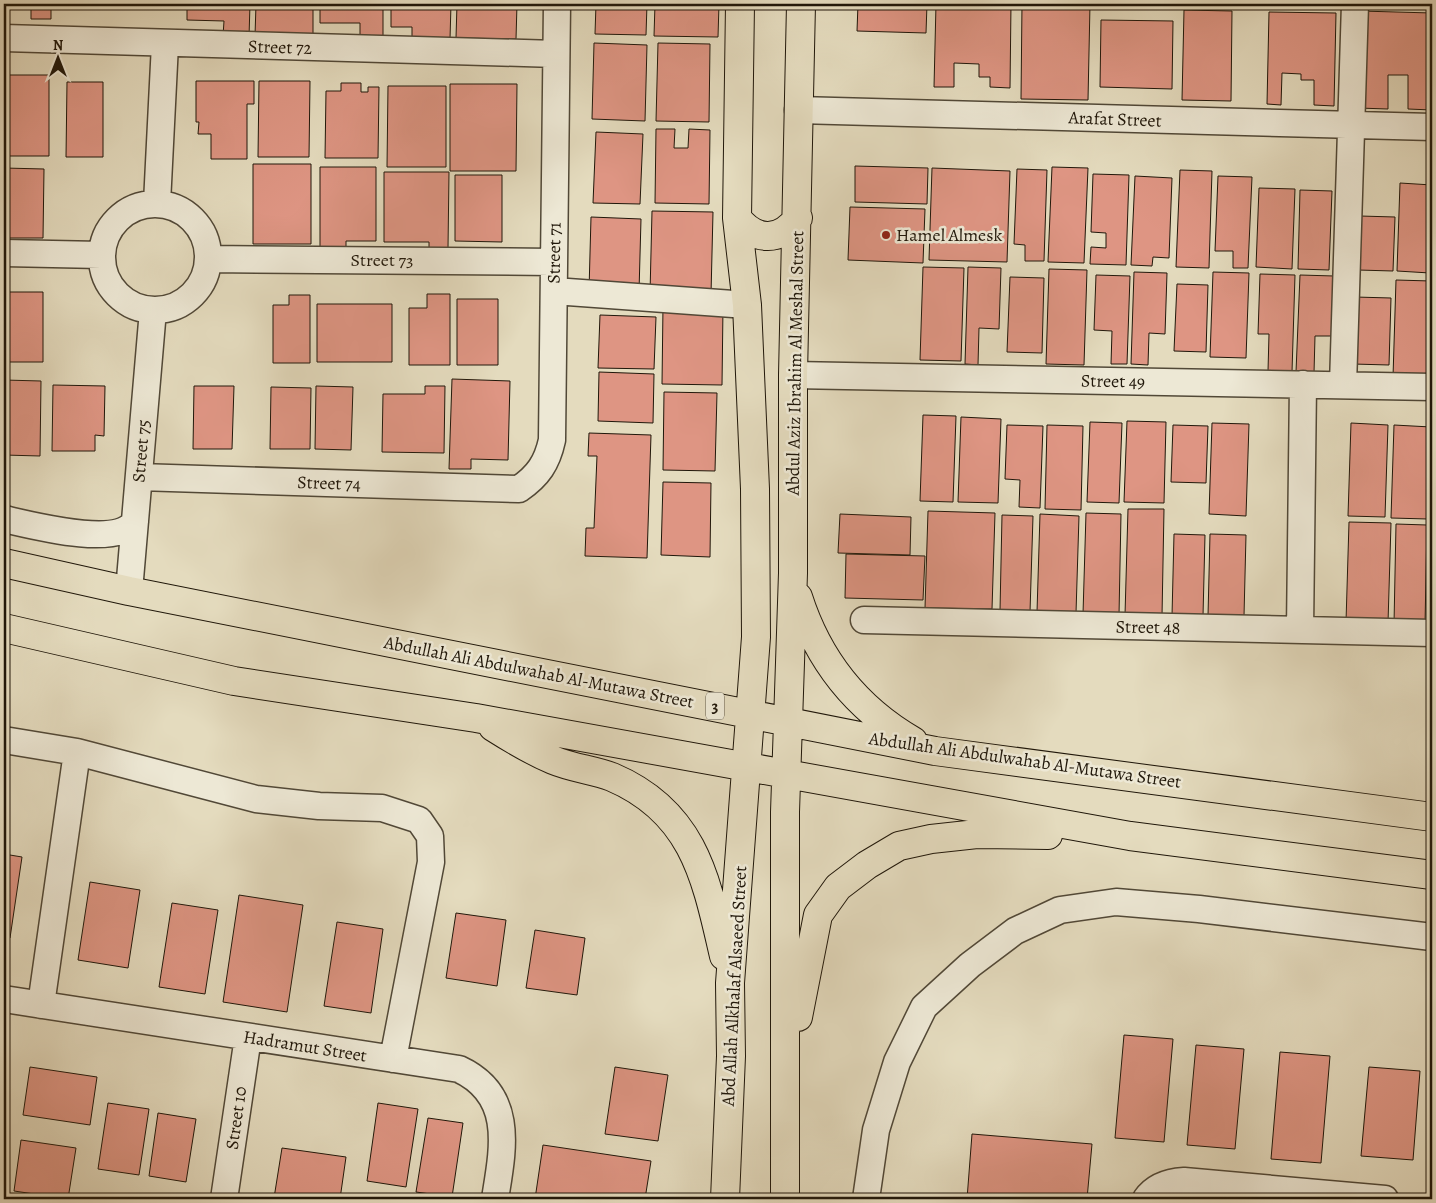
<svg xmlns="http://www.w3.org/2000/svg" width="1436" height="1203" viewBox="0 0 1436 1203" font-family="Alegreya,serif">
<rect width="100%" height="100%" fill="#e4dbbe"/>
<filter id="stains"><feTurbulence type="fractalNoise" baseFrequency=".004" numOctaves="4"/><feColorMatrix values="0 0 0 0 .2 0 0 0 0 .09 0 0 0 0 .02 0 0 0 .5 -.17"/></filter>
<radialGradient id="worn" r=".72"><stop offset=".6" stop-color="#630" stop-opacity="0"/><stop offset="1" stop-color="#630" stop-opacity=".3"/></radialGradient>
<path fill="#de9583" stroke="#20170a" d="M 13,4 L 51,4 L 51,19 L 31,19 L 31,9 L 12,9 Z
M 187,4 L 250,4 L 249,37 L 223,36 L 224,21 L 187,20 Z
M 256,4 L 313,4 L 313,37 L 255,36 Z
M 320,4 L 383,4 L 383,39 L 360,38 L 360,23 L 320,23 Z
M 391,4 L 451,4 L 450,39 L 412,38 L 412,27 L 391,27 Z
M 457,4 L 517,4 L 516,39 L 456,38 Z
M 596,4 L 647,4 L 646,35 L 595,34 Z
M 655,4 L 719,4 L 718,37 L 654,36 Z
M 858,4 L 927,4 L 926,33 L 857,31 Z
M 936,4 L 1011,4 L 1010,88 L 990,87 L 990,77 L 979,77 L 979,64 L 954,63 L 954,87 L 934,87 Z
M 1022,4 L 1090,4 L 1088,100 L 1021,99 Z
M 1115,4 L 1166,4 L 1166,7 L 1115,6 Z
M 1184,10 L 1232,11 L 1231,101 L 1182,100 Z
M 1360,11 L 1432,13 L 1432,110 L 1408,109 L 1408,75 L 1388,75 L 1388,109 L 1358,108 Z
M 1269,12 L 1336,13 L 1334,106 L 1314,105 L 1314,80 L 1301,80 L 1301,74 L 1282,73 L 1281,105 L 1267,104 Z
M 1101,20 L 1173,21 L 1172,89 L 1100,87 Z
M 594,43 L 647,45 L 645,121 L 592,119 Z
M 658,43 L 710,44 L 709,122 L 656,121 Z
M 4,75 L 49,75 L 49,156 L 4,156 Z
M 196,81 L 254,81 L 254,104 L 247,104 L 247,159 L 211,159 L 211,134 L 198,134 L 199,122 L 196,122 Z
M 259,81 L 310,81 L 309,157 L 258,157 Z
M 67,82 L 103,82 L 103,157 L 66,157 Z
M 341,83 L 361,83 L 361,92 L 368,92 L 368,87 L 379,87 L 378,158 L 325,158 L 326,91 L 341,91 Z
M 450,84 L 517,84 L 516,171 L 450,171 Z
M 388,86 L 446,86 L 446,167 L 387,167 Z
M 656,129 L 675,129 L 674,148 L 688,148 L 689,129 L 710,130 L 709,204 L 655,203 Z
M 596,132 L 643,134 L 640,204 L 593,203 Z
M 253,164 L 311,164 L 311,244 L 253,244 Z
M 855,166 L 928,168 L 927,204 L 855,202 Z
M 320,167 L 376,167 L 376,241 L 346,241 L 346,248 L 320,248 Z
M 1052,167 L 1088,168 L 1084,263 L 1048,262 Z
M 4,168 L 44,169 L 43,238 L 4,238 Z
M 932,168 L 1010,171 L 1007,262 L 929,260 Z
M 1017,169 L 1047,170 L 1044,261 L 1025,261 L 1025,245 L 1014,244 Z
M 1180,170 L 1212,171 L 1209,268 L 1176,267 Z
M 384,172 L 449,172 L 448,248 L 429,248 L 429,242 L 384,242 Z
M 1093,174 L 1129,175 L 1126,265 L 1090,264 L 1091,247 L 1106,248 L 1106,233 L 1091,232 Z
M 455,175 L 502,175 L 502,242 L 455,241 Z
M 1135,176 L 1172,178 L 1169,258 L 1153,257 L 1152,266 L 1131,265 Z
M 1218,176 L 1252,177 L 1248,268 L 1233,268 L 1233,251 L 1215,251 Z
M 1400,183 L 1432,185 L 1430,273 L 1397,271 Z
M 1259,188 L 1295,189 L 1292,269 L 1256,267 Z
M 1300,190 L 1332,191 L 1329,270 L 1298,269 Z
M 850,207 L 925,209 L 923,263 L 848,260 Z
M 652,211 L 713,212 L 711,295 L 650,294 Z
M 1360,216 L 1395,217 L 1393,271 L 1358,270 Z
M 591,217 L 641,219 L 639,292 L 589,291 Z
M 923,267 L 964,268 L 961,361 L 920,360 Z
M 968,267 L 1001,268 L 999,329 L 979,328 L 978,365 L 965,364 Z
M 1049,269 L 1087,270 L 1084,365 L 1046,364 Z
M 1134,272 L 1167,273 L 1165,334 L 1149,333 L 1148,365 L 1131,364 Z
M 1213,272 L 1249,273 L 1246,358 L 1210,357 Z
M 1260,274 L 1295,275 L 1292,372 L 1268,371 L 1269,334 L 1258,334 Z
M 1096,275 L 1130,276 L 1127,364 L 1111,364 L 1112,331 L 1094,330 Z
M 1300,275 L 1334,276 L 1332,336 L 1315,336 L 1314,373 L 1296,372 Z
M 1010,277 L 1044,278 L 1042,353 L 1007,352 Z
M 1396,280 L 1431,281 L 1427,378 L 1393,377 Z
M 1177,284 L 1208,285 L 1206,352 L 1174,351 Z
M 4,292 L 43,292 L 43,362 L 4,362 Z
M 427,294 L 450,294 L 450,365 L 409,365 L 409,308 L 427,308 Z
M 289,295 L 310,295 L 310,363 L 273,363 L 273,305 L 289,305 Z
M 1355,297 L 1391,298 L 1389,365 L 1353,364 Z
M 457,299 L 498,299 L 498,365 L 457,365 Z
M 317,304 L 392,304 L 392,362 L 317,362 Z
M 663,306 L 723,307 L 722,385 L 662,384 Z
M 600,315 L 656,317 L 654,369 L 598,368 Z
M 599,372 L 654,374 L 653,423 L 598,421 Z
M 452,379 L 510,381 L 508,460 L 471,459 L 471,469 L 449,469 Z
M 4,380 L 41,381 L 40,456 L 4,455 Z
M 53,385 L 105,386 L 104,436 L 95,435 L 95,451 L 52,451 Z
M 194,386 L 234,386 L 232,449 L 193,449 Z
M 316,386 L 353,387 L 351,450 L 315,449 Z
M 425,386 L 445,386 L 444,453 L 382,452 L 383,394 L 425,394 Z
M 271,387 L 311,388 L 310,449 L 270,449 Z
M 664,392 L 717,393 L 715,471 L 663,470 Z
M 923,415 L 956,416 L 953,502 L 920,501 Z
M 961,417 L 1001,419 L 998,503 L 958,502 Z
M 1127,421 L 1166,422 L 1164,503 L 1124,502 Z
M 1090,422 L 1122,423 L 1119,503 L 1087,502 Z
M 1212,423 L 1249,424 L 1246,516 L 1209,514 Z
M 1351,423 L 1388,425 L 1385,517 L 1348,516 Z
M 1007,425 L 1043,426 L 1040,508 L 1019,507 L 1020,480 L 1005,479 Z
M 1047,425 L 1083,426 L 1081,510 L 1045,509 Z
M 1173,425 L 1208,426 L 1206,483 L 1171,482 Z
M 1394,425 L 1431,427 L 1428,519 L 1391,518 Z
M 589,433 L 651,435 L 647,558 L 585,556 L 586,528 L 594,528 L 597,456 L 588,456 Z
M 663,482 L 711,483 L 710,557 L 661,555 Z
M 1128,509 L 1164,509 L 1162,616 L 1125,615 Z
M 928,511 L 995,513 L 992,609 L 925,608 Z
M 1086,513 L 1121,514 L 1119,615 L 1083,614 Z
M 840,514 L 911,517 L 910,555 L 838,553 Z
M 1040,514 L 1079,516 L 1076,613 L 1037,612 Z
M 1002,515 L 1033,516 L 1030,612 L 1000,611 Z
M 1349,522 L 1391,523 L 1388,623 L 1346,622 Z
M 1396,524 L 1427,525 L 1425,625 L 1394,624 Z
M 1432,527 L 1432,625 L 1430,625 Z
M 1174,534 L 1205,535 L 1203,616 L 1172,616 Z
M 1210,534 L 1246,535 L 1244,616 L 1208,616 Z
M 846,554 L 925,556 L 923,600 L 845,598 Z
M 4,854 L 22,857 L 10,938 L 4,937 Z
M 90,882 L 140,890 L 128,968 L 78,960 Z
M 239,895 L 303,905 L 287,1012 L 223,1002 Z
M 172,903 L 218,910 L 205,994 L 159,987 Z
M 456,913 L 506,920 L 497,986 L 446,978 Z
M 337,922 L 383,929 L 371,1013 L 324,1006 Z
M 535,930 L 585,938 L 577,995 L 526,988 Z
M 1124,1035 L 1173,1039 L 1164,1142 L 1115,1138 Z
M 1196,1045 L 1244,1049 L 1235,1149 L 1187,1145 Z
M 1280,1052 L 1330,1056 L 1321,1163 L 1271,1159 Z
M 30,1067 L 97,1077 L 90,1125 L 23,1115 Z
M 615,1067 L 668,1075 L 658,1141 L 605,1134 Z
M 1369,1067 L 1420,1071 L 1413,1160 L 1361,1156 Z
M 108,1103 L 149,1109 L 139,1175 L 98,1169 Z
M 378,1103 L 418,1109 L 406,1187 L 367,1181 Z
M 158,1113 L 196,1119 L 186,1182 L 149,1176 Z
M 428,1118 L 463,1123 L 452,1197 L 416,1192 Z
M 972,1134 L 1092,1144 L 1087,1199 L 967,1199 Z
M 21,1140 L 76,1148 L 68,1199 L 14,1191 Z
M 543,1145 L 651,1161 L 645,1199 L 535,1199 Z
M 282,1148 L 346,1157 L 340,1199 L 274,1198 Z"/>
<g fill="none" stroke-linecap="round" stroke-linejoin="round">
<g stroke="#514837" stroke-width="29">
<path id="minor" d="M 4,38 L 556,54
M 798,110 L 1432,127
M 157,203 L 165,44
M102 257a53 53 0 1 1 106 0a53 53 0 1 1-106 0Z
M 4,253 L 101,255
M 209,259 L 554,262
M 554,291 L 747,305
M 793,375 L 1432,387
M 1343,385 L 1355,4
M 139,477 L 519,489 C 538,476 547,463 552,440 L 557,4
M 4,519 C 31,525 116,548 135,522
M 129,591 L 153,310
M 864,620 L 1432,633
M 1300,630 L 1303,384
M 4,740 L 77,752 L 256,799 L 319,806 L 382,808 L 419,820 L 430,836 L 431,862 L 393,1059
M 4,999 L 459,1069 C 515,1095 503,1149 495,1199
M 41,1005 L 77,752
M 224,1199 L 248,1037
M 866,1199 L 876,1130 L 897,1062 L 924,1007 L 970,965 L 1015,931 L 1060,910 L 1116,902 L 1199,909 L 1432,937
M 1146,1199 C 1155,1186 1168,1182 1184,1181 L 1385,1199"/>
</g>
<g stroke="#20170a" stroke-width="30">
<path id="major" d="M 737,218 C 755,241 779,243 798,218
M 4,563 L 129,591 L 935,751 L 1432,817
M 798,597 C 818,660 856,708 913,741
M 4,628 L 234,681 L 476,718 L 1130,836 L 1432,875
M 493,727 C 512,739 532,751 553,760 C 572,768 593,770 612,777 C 694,812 706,878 724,956
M 798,1017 L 818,915 L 838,887 L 867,865 L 899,846 L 931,839 L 977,834 L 1048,835
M 725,1199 L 731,1056 L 730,983 L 756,637 L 755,489 L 747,305 L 737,218 L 740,4
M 785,1199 L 785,812 L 793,573 L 793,375 L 801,4"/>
</g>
<use href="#minor" stroke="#ede8d5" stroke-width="26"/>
<use href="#major" stroke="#e4dbbe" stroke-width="28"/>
</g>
<circle fill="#8f2418" stroke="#ede8d5" stroke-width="2" cx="886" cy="235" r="5"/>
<g text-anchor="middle" stroke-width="5" stroke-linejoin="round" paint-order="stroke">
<rect fill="#ede8d5" stroke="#5e5647" stroke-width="1" x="706" y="692.5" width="18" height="27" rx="4"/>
<g font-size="16" font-weight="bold" fill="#20170a">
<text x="715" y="712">3</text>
</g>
<g font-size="18" fill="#20170a" stroke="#ede8d5">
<text transform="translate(280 47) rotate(2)" y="6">Street 72</text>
<text transform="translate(1115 119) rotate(2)" y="6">Arafat Street</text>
<text transform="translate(554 253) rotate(-89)" y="6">Street 71</text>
<text x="382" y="266">Street 73</text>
<text transform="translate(795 363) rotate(-89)" y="6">Abdul Aziz Ibrahim Al Meshal Street</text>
<text transform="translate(1113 381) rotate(1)" y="6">Street 49</text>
<text transform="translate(141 451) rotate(-85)" y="6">Street 75</text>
<text transform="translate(329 483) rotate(2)" y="6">Street 74</text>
<text transform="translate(1148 627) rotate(1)" y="6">Street 48</text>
<text transform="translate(539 672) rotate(11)" y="6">Abdullah Ali Abdulwahab Al-Mutawa Street</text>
<text transform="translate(1025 760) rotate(8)" y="6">Abdullah Ali Abdulwahab Al-Mutawa Street</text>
<text transform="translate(734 986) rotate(-87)" y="6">Abd Allah Alkhalaf Alsaeed Street</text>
<text transform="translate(305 1046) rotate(9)" y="6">Hadramut Street</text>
<text transform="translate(236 1118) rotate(-82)" y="6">Street 10</text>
</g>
<g font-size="18" fill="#20170a" stroke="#ede8d5" text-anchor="start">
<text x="896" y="241">Hamel Almesk</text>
</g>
</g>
<rect width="1436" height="1203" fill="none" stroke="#e4dbbe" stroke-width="20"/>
<rect x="5" y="5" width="1426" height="1193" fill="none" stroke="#20170a" stroke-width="2.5"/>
<rect x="10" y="10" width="1416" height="1183" fill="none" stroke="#20170a"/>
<g transform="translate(58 58)" stroke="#ede8d5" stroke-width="4" paint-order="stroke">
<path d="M0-4L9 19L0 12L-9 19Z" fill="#20170a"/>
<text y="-8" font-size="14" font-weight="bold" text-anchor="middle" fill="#20170a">N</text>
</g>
<rect width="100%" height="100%" filter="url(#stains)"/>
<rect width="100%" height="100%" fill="url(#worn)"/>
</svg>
